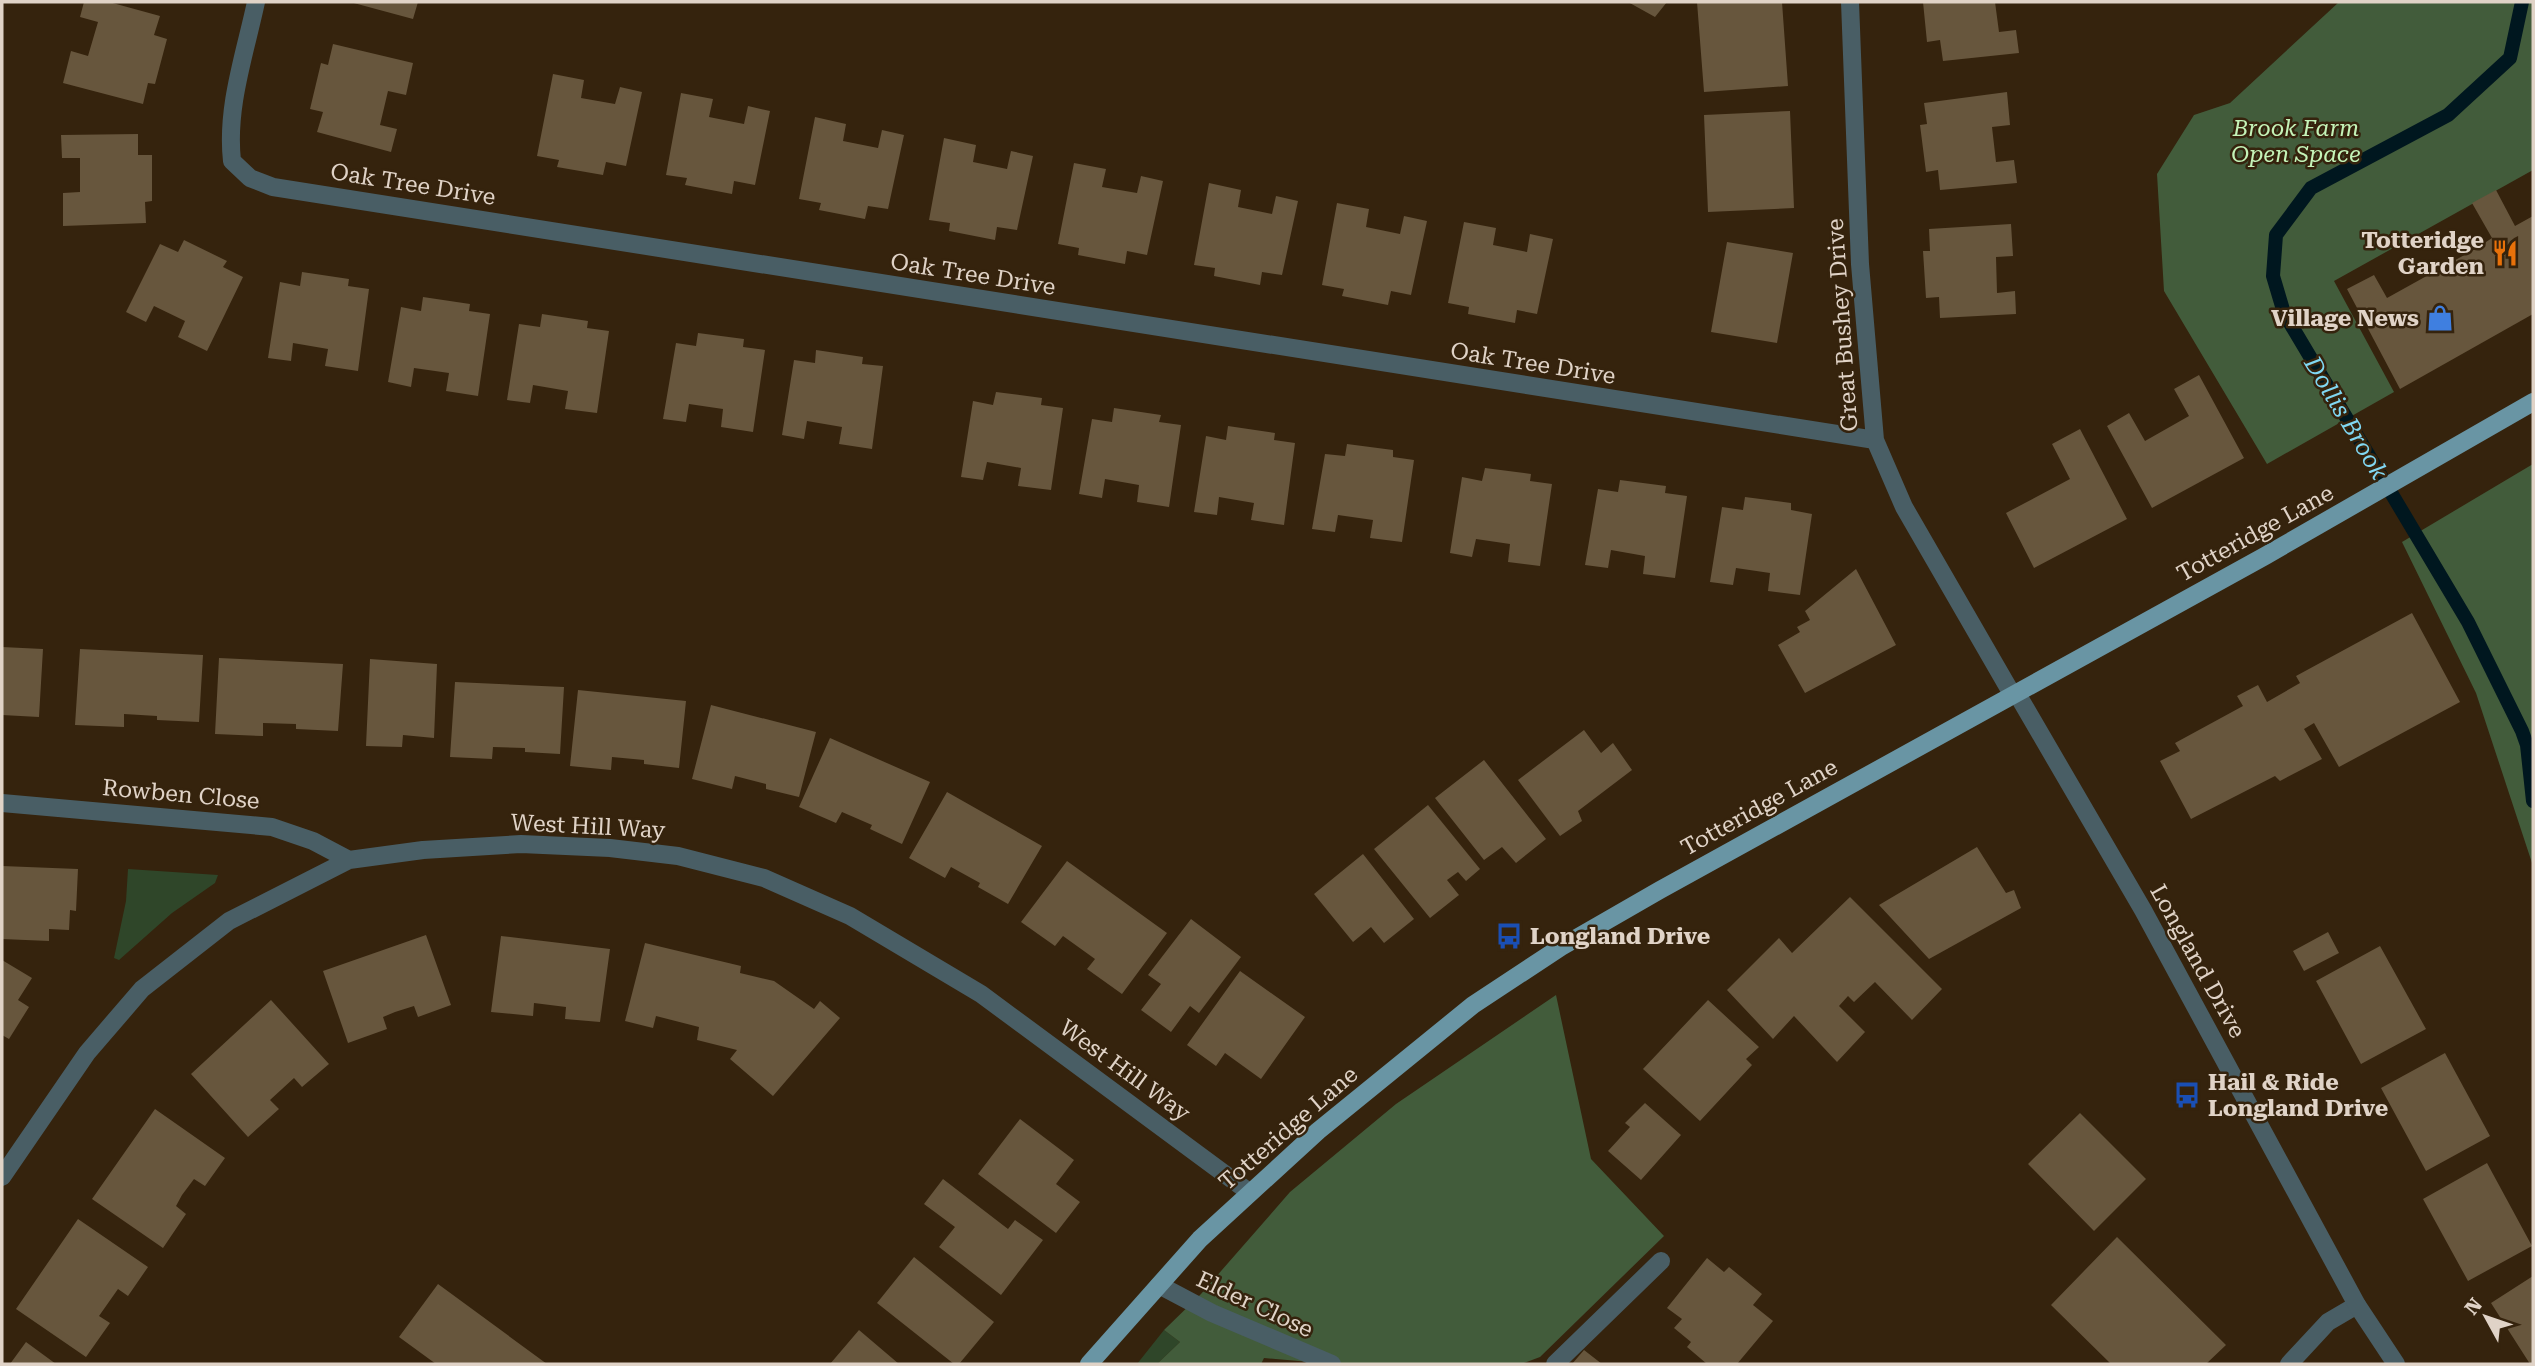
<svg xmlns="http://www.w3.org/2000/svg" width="2535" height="1366" viewBox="0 0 2535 1366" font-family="'Roboto Serif',serif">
<rect width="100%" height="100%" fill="#35230d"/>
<path fill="#2f4629" d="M 128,869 L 218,875 L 215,883 L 172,913 L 119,960 L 114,958 L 126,901 Z
M 1164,1330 L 1180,1342 L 1157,1364 L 1137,1364 Z"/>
<path fill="#425c3b" d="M 2339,2 L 2533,2 L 2533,170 L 2334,281 L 2394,392 L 2267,464 L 2164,291 L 2157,174 L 2194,115 L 2230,103 Z
M 2533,464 L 2533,866 L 2476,693 L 2402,542 Z
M 1556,995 L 1591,1159 L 1664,1236 L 1540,1357 L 1521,1364 L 1333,1364 L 1264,1358 L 1261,1364 L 1157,1364 L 1180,1342 L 1164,1330 L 1201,1294 L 1290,1192 L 1396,1104 Z"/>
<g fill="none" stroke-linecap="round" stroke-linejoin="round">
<path stroke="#00171f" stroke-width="14" d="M 2522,2 L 2510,58 L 2448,115 L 2311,188 L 2276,235 L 2273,276 L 2284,313 L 2468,622 L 2522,731 L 2527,745 L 2533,801"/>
</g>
<path fill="#67563d" d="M 84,2 L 109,2 L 160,16 L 154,35 L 167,39 L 155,84 L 148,83 L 143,104 L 63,83 L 71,51 L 88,56 L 98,22 L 80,17 Z
M 350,2 L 418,2 L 413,19 Z
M 1628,2 L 1667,2 L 1655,17 Z
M 1697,2 L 1782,2 L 1788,86 L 1704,92 Z
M 1923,2 L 1995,2 L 1999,32 L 2016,30 L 2019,53 L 1943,61 L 1940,40 L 1927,42 Z
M 333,44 L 413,63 L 406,95 L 388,91 L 380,125 L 397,129 L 391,152 L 317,132 L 323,112 L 310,109 L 321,63 L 328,65 Z
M 553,74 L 584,80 L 581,98 L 615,104 L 620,87 L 642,92 L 626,166 L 606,162 L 603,175 L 557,167 L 559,160 L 537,156 Z
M 2007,92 L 2010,125 L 1992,127 L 1996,162 L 2014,160 L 2017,183 L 1940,190 L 1938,170 L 1926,172 L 1920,125 L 1927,124 L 1924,103 Z
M 681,93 L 713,99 L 709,117 L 744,124 L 748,106 L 770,111 L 755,185 L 734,181 L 732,194 L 685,185 L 687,178 L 666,175 Z
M 1790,111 L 1794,208 L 1708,212 L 1704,115 Z
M 815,117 L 846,124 L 843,141 L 878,148 L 882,130 L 904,135 L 888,209 L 868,206 L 865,219 L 819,210 L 821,203 L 799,199 Z
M 138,134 L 138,155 L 152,155 L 152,201 L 145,202 L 146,223 L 63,226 L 63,193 L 80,192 L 80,158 L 62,158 L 61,135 Z
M 944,138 L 976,145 L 973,162 L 1007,169 L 1011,151 L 1033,156 L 1017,230 L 997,227 L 995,240 L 949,231 L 950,223 L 929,220 Z
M 1074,163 L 1106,169 L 1102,187 L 1137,193 L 1141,176 L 1163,181 L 1147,255 L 1127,251 L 1125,264 L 1078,255 L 1079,248 L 1058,244 Z
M 1209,183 L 1241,190 L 1238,207 L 1272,214 L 1276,196 L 1298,201 L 1282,275 L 1262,272 L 1260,285 L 1214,276 L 1215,268 L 1194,265 Z
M 2496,190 L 2515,226 L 2533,216 L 2533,314 L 2400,389 L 2347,289 L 2374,275 L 2387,298 L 2477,248 L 2492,238 L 2472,203 Z
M 1337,203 L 1369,209 L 1366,227 L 1400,234 L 1404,216 L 1427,221 L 1411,295 L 1391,291 L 1388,305 L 1342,296 L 1344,289 L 1322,285 Z
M 1464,222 L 1496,228 L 1493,245 L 1527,252 L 1530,234 L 1553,239 L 1537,314 L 1517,310 L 1515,323 L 1468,314 L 1469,307 L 1448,303 Z
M 2011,224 L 2013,256 L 1996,257 L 1997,293 L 2015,291 L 2016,314 L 1940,318 L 1939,297 L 1926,298 L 1923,251 L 1930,251 L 1929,229 Z
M 184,240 L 227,261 L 223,267 L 243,277 L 207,351 L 178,337 L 185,321 L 154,306 L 146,322 L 126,312 L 160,244 L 178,252 Z
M 1727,242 L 1793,253 L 1777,343 L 1711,332 Z
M 302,272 L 349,279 L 348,286 L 369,289 L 358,371 L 325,366 L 328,349 L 293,343 L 291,361 L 268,358 L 280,282 L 300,286 Z
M 423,297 L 470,304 L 469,311 L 490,314 L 478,396 L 446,391 L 449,373 L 414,368 L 411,387 L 388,382 L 401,307 L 421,311 Z
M 542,314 L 588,321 L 587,328 L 609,331 L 597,413 L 565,409 L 568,391 L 533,385 L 530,403 L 507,400 L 519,324 L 540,327 Z
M 698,333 L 744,339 L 743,347 L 765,350 L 753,432 L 721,427 L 723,409 L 689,404 L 686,422 L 663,419 L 676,343 L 696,346 Z
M 816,350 L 863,357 L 862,364 L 883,366 L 872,449 L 839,444 L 842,427 L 807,421 L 804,439 L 782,435 L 794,360 L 815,363 Z
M 2199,375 L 2244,458 L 2152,508 L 2107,426 L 2129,413 L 2145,441 L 2189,416 L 2174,389 Z
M 996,392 L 1042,398 L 1041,405 L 1063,408 L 1051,490 L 1018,486 L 1021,468 L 987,462 L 983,480 L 961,477 L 973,401 L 993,405 Z
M 1114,408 L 1161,415 L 1159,422 L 1181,425 L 1169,507 L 1137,502 L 1139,485 L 1105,479 L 1102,498 L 1079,494 L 1092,419 L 1112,422 Z
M 1228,426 L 1275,433 L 1274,440 L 1295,443 L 1284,525 L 1251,520 L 1254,503 L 1219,497 L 1217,515 L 1194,512 L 1206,436 L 1226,440 Z
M 2080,429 L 2127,519 L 2034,568 L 2006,513 L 2070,479 L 2052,444 Z
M 1347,444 L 1393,450 L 1393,457 L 1414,460 L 1402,542 L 1370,538 L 1373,520 L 1338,515 L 1335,532 L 1312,529 L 1325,454 L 1345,456 Z
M 1485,468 L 1531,474 L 1530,481 L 1552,484 L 1540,566 L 1508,562 L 1510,544 L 1476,539 L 1472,557 L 1450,553 L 1462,477 L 1482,481 Z
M 1620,480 L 1666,486 L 1665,493 L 1687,496 L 1675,578 L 1643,574 L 1645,556 L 1611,550 L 1608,568 L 1585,565 L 1598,489 L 1618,492 Z
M 1745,497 L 1791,503 L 1791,510 L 1812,514 L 1800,595 L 1768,591 L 1770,573 L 1736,568 L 1733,585 L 1710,582 L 1722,507 L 1743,510 Z
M 1856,569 L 1896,645 L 1805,693 L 1778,645 L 1800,632 L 1797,627 L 1810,620 L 1805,611 Z
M 2412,613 L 2460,702 L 2339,767 L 2314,723 L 2304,729 L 2322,759 L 2280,781 L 2275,776 L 2191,819 L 2160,761 L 2180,751 L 2175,743 L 2243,706 L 2237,696 L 2258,685 L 2267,702 L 2300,683 L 2296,676 Z
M 2,647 L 43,649 L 39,717 L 2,715 Z
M 80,649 L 203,655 L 199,722 L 157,720 L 157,716 L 124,714 L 124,727 L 75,725 Z
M 219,658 L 343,664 L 338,731 L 296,729 L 296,724 L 263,723 L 263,736 L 215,734 Z
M 370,659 L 437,664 L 434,738 L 403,735 L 402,747 L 366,746 Z
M 455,682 L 564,687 L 560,754 L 525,752 L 525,748 L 493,747 L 492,759 L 450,757 Z
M 578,690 L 686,701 L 679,768 L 644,764 L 644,760 L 612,757 L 611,770 L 570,766 Z
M 711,705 L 816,732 L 799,797 L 766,789 L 766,784 L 735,776 L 732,789 L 692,779 Z
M 1584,730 L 1601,753 L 1613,743 L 1632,770 L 1578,811 L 1582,821 L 1560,836 L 1518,780 Z
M 830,738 L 930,782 L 902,844 L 870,829 L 872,825 L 842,812 L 836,823 L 799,807 Z
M 1484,760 L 1546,839 L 1516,863 L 1502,847 L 1484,860 L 1435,798 Z
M 947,792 L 1042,846 L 1008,904 L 978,887 L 980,883 L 951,867 L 945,878 L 909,858 Z
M 1428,805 L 1480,869 L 1466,881 L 1458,872 L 1447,880 L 1459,895 L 1430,918 L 1374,849 Z
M 1977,847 L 2006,893 L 2014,890 L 2021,908 L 1929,959 L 1879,905 Z
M 1363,854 L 1414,919 L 1384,943 L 1371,927 L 1353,942 L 1314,894 Z
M 1067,861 L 1167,933 L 1122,994 L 1087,969 L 1095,959 L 1063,936 L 1055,946 L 1021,922 Z
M 2,866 L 78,869 L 76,911 L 70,910 L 69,930 L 49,929 L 49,941 L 2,939 Z
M 1850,897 L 1942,989 L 1912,1020 L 1875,982 L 1854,1002 L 1848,996 L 1839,1006 L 1865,1032 L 1837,1062 L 1794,1016 L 1773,1039 L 1727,990 L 1779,938 L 1792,953 Z
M 1191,919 L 1241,957 L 1199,1013 L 1190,1006 L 1171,1032 L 1141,1010 L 1161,984 L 1148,975 Z
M 2328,932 L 2339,953 L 2304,971 L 2293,951 Z
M 426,935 L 451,1005 L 418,1017 L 414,1006 L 395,1012 L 383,1017 L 387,1029 L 348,1043 L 323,971 Z
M 501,936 L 610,949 L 600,1022 L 565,1019 L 566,1007 L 534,1003 L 533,1016 L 491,1012 Z
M 645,943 L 741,966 L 740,973 L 774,981 L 814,1009 L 820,1001 L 840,1018 L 773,1096 L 730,1059 L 737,1050 L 697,1040 L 699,1027 L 656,1016 L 653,1028 L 625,1021 Z
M 2380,946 L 2426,1029 L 2361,1064 L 2316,981 Z
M 2,960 L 32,978 L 18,1000 L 29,1007 L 9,1039 L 2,1035 Z
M 1240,971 L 1305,1017 L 1261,1079 L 1225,1053 L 1216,1066 L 1187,1045 Z
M 271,1000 L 329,1064 L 302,1087 L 294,1078 L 270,1100 L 279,1109 L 248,1137 L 191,1074 Z
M 1708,1000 L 1759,1047 L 1746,1059 L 1752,1065 L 1700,1121 L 1643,1069 Z
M 2445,1053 L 2490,1136 L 2426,1171 L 2381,1088 Z
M 1645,1103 L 1681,1135 L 1641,1180 L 1608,1151 L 1630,1127 L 1625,1123 Z
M 155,1109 L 225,1158 L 205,1186 L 194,1179 L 182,1195 L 176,1206 L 186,1214 L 163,1248 L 92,1199 Z
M 2080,1113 L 2146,1179 L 2094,1231 L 2028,1164 Z
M 1020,1119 L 1074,1160 L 1056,1184 L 1080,1202 L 1056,1233 L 978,1174 Z
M 2487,1163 L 2532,1246 L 2468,1281 L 2423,1199 Z
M 943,1179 L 1008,1229 L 1015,1220 L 1043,1240 L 1001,1295 L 939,1247 L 955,1227 L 924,1204 Z
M 78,1219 L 148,1267 L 128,1296 L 118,1289 L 99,1316 L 110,1323 L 86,1357 L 16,1309 Z
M 2117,1237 L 2226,1345 L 2206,1364 L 2111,1364 L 2051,1305 Z
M 914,1257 L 994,1322 L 959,1364 L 954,1364 L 877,1303 Z
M 1707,1258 L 1724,1272 L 1729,1267 L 1762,1294 L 1753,1305 L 1773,1321 L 1737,1364 L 1707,1364 L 1687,1347 L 1691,1342 L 1674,1328 L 1682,1319 L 1667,1308 Z
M 2533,1276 L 2533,1364 L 2530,1364 L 2491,1303 Z
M 438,1284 L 547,1364 L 436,1364 L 399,1337 Z
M 859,1330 L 899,1364 L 830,1364 Z
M 26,1342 L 56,1364 L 10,1364 Z
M 1584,1350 L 1602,1364 L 1572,1364 Z"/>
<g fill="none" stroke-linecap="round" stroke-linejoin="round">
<path stroke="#495e65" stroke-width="18" d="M 256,2 C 245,54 226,107 232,161 L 250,178 L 273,187 L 1875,440
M 1850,2 L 1860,264 L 1875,440 L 1904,507 L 2012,694
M 2,803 L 272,827 L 313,841 L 349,860
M 2,1177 L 87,1053 L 142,989 L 229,921 L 349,860 L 423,850 L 521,844 L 610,848 L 678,856 L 764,878 L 850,916 L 981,994 L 1249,1192
M 1159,1285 L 1212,1313 L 1332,1364
M 1555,1364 L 1661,1261
M 2289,1364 L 2328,1322 L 2357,1305"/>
<path stroke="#495e65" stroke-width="18" d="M 2016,692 L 2143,910 L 2357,1305 L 2396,1364"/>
<path stroke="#6995a4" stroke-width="18" d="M 1089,1364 L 1200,1239 L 1318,1131 L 1473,1005 L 1561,947 L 1660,890 L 2265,556 L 2533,402"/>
</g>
<defs>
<g id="restaurant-bare" transform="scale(2.1)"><path d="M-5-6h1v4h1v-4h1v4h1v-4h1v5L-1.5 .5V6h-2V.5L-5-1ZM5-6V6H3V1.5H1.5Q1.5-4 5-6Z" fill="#e8710a" stroke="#35230d" stroke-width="2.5" paint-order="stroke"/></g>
<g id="shop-bare" transform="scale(2.1)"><path d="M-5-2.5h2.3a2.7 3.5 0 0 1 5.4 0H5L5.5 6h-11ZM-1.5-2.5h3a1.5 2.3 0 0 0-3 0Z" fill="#3f7fe0" stroke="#35230d" stroke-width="2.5" paint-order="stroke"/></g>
<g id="bus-bare" transform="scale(2.1)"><path d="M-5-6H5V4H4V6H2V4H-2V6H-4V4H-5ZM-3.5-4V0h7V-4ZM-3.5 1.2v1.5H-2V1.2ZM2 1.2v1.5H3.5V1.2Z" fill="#1a4fb4" stroke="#35230d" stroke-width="2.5" paint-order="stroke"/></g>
</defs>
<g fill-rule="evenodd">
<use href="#restaurant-bare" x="2505" y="253"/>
<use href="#shop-bare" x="2440" y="318"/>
<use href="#bus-bare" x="1509" y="936"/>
<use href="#bus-bare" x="2187" y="1095"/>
</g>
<g text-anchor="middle" stroke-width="5" stroke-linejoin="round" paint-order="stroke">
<g font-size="23" font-style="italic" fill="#c4f3b8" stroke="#35230d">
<text x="2296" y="136">Brook Farm<tspan x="2296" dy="26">Open Space</tspan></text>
</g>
<g font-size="23" fill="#e0d3c7" stroke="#35230d">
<text transform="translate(413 184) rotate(9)" y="8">Oak Tree Drive</text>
<text transform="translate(973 274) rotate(9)" y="8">Oak Tree Drive</text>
<text transform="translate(1842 325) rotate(-94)" y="8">Great Bushey Drive</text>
<text transform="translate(1533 363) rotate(9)" y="8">Oak Tree Drive</text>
<text transform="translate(2255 533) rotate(-29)" y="8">Totteridge Lane</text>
<text transform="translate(181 794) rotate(5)" y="8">Rowben Close</text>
<text transform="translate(1759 807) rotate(-29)" y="8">Totteridge Lane</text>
<text transform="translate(588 826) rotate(3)" y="8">West Hill Way</text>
<text transform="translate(2198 961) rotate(61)" y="8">Longland Drive</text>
<text transform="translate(1125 1070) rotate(36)" y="8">West Hill Way</text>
<text transform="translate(1288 1128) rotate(-41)" y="8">Totteridge Lane</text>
<text transform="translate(1255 1304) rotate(25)" y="8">Elder Close</text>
</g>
<g font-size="23" font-weight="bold" fill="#e0d3c7" stroke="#35230d" text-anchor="end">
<text x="2484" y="248">Totteridge<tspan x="2484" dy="26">Garden</tspan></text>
<text x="2419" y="326">Village News</text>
<text x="1530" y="944" text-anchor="start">Longland Drive</text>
<text x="2208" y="1090" text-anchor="start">Hail &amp; Ride<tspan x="2208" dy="26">Longland Drive</tspan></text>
</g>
<g font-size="24" font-style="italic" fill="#80d7f2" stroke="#35230d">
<text transform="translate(2346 418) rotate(59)" y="8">Dollis Brook</text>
</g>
</g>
<rect width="2535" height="1366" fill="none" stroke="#e0d3c7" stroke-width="7"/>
<g transform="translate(2486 1317) rotate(310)" stroke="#35230d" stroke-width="5" paint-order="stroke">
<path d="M0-5L12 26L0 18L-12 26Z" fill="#e0d3c7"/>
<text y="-10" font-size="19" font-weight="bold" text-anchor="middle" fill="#e0d3c7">N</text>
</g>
</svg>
